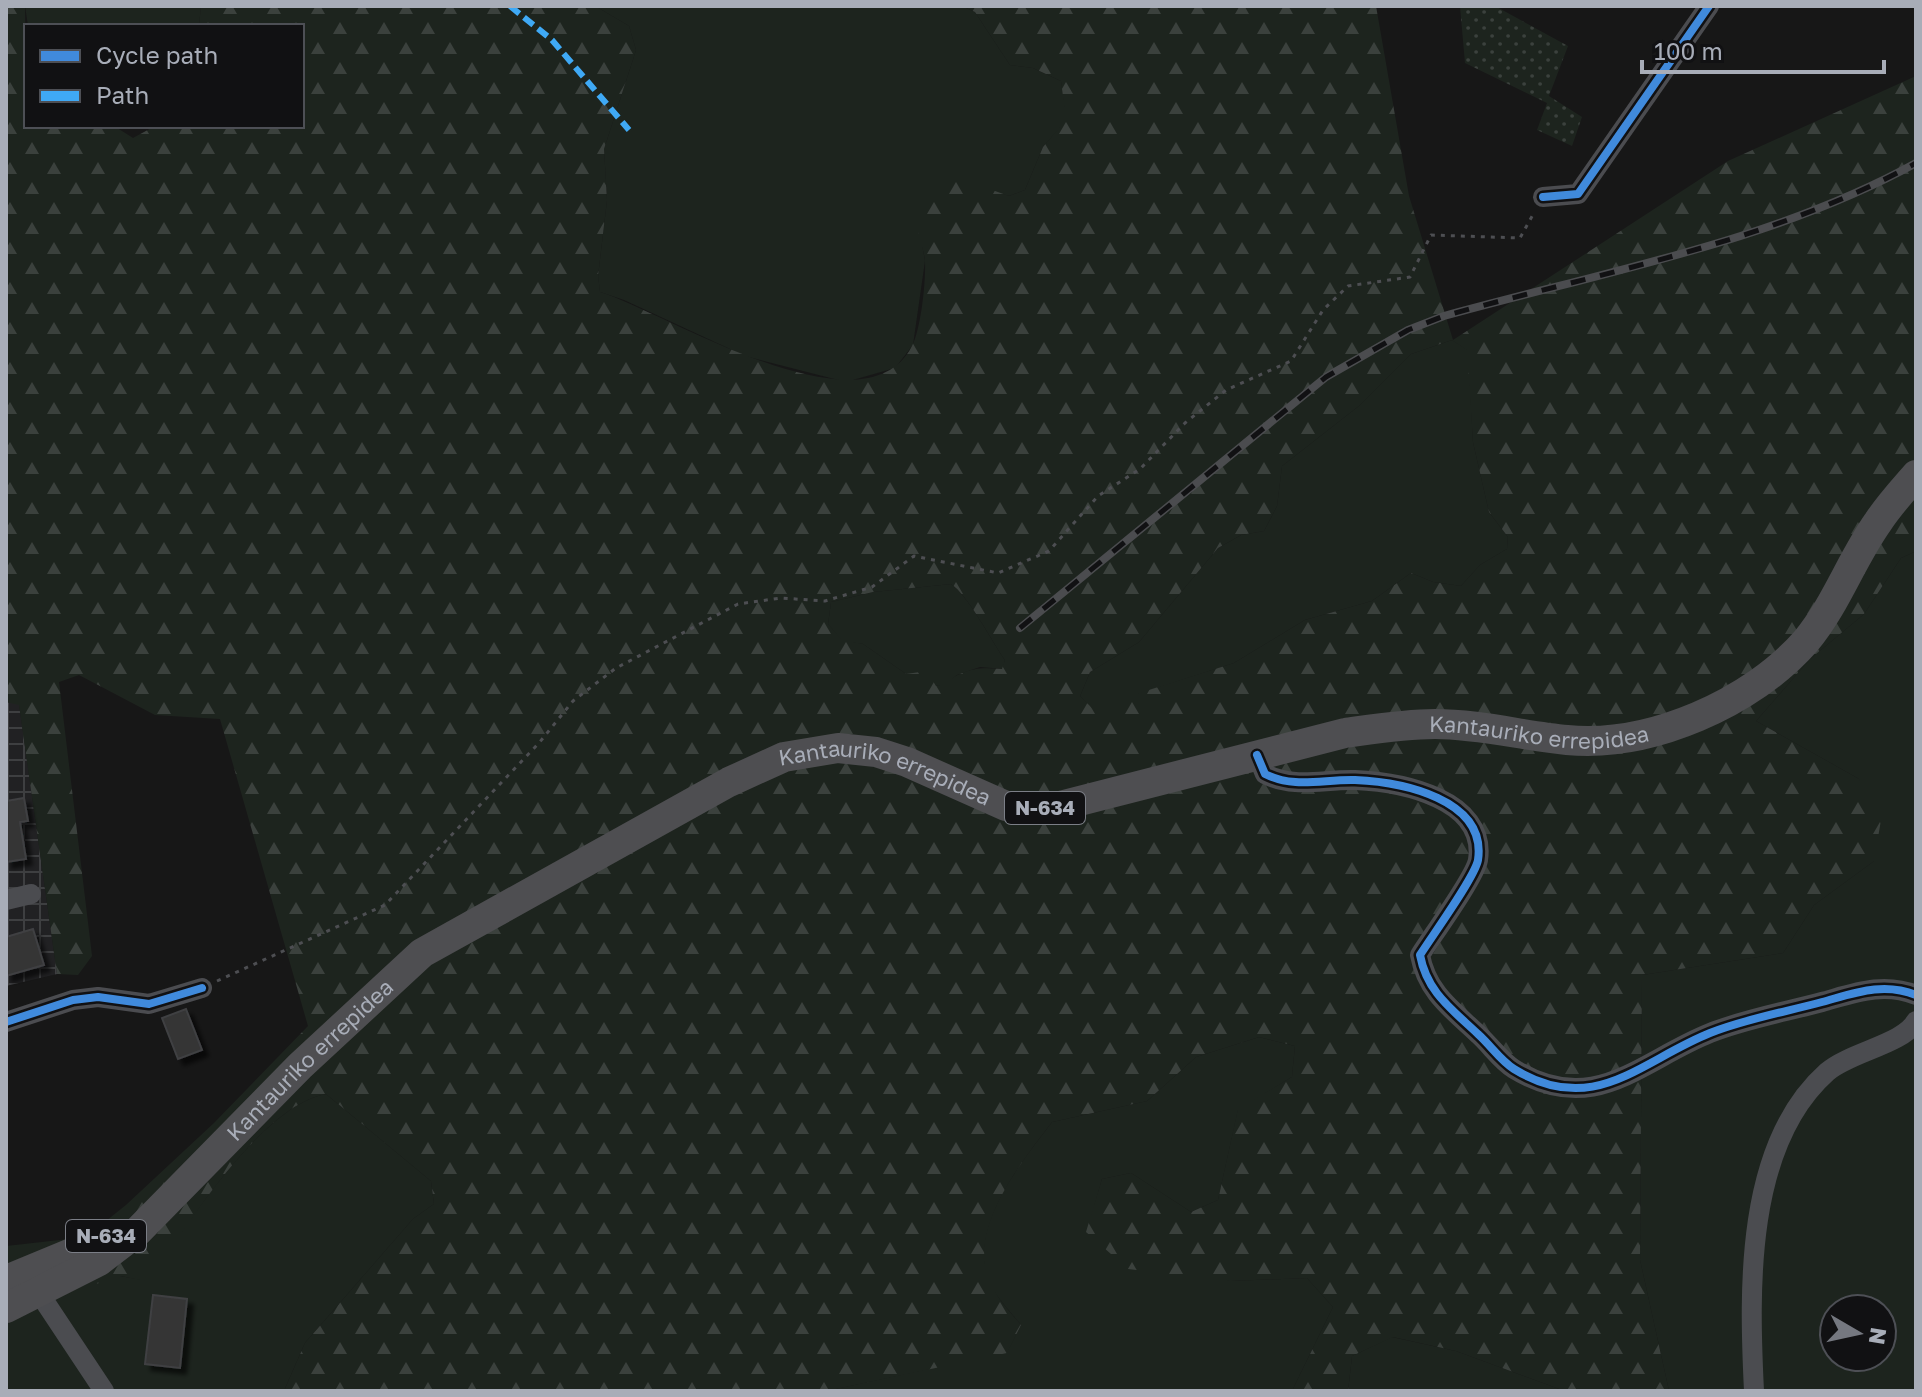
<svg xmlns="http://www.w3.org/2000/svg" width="1922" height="1397" viewBox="0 0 1922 1397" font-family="'Golos Text',sans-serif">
<defs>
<pattern id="industrial-grid" width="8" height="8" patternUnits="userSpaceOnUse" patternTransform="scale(2)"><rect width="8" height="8" fill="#212123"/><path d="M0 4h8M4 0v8" fill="none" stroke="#3e3f41"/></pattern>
<pattern id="forest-firs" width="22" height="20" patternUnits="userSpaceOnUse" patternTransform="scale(2)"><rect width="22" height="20" fill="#1d241e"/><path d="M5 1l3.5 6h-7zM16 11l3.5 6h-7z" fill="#3b413d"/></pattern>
<pattern id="garden-dots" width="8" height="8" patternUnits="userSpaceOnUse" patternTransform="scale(2)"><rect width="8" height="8" fill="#1d241e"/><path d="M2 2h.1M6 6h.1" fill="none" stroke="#3b413d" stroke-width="1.8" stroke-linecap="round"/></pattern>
<filter id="shadow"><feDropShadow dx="6" dy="6" stdDeviation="2" flood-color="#0009"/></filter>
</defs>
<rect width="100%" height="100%" fill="#171717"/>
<path fill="url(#industrial-grid)" d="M 6,702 L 19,704 L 57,974 L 6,986 Z"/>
<path fill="#1d241e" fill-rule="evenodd" d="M 25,6 L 201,6 L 199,26 L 28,26 Z
M 595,6 L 962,6 L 975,12 L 1010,65 L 1033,68 L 1061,81 L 1067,120 L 1043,147 L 1025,190 L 1009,196 L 982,188 L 918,221 L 925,261 L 913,345 L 895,368 L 846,382 L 745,356 L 624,300 L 600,292 L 598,276 L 607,200 L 604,149 L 636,50 L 629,26 Z
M 1452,340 L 1468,350 L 1473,442 L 1489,512 L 1508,537 L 1507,549 L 1480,565 L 1461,586 L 1433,582 L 1411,573 L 1372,601 L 1305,620 L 1234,663 L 1092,709 L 1080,696 L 1090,672 L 1139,642 L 1218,548 L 1241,535 L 1264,531 L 1277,506 L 1282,466 L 1360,405 L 1411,354 Z
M 1916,551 L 1916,1391 L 1669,1391 L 1640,1260 L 1642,975 L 1783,953 L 1814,905 L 1874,861 L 1859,779 L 1756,721 L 1810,659 L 1864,614 L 1901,558 ZM 1834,1309 L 1882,1309 L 1882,1357 L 1834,1357 Z
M 951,584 C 968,595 991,640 1005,660 L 1003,669 L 980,667 L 957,675 L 945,685 L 935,686 L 906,674 L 863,644 L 842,641 L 828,624 L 831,602 L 873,592 Z
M 1259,1037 L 1295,1046 L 1292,1077 L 1238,1110 L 1218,1200 L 1191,1212 L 1131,1173 L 1102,1179 L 1087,1232 L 1230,1281 L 1307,1278 L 1333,1307 L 1292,1391 L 826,1391 L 1007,1352 L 1021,1325 C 1012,1314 1001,1302 993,1290 C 961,1235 1020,1164 1052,1122 L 1147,1101 L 1196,1057 Z
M 326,1094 L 431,1181 L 434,1204 L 413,1219 L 305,1343 L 284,1391 L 6,1391 L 6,1246 L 86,1237 L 120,1276 L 149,1281 C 184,1228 262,1105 326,1094 Z
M 1392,1337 L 1456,1351 L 1565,1391 L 1348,1391 L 1352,1356 Z"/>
<path fill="url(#forest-firs)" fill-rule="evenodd" d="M 6,6 L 25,6 L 26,126 L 114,126 L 133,138 L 155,126 L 302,126 L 302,26 L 199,26 L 201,6 L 595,6 L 629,26 L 636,50 L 604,149 L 607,200 L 598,276 L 600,292 C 667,313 864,439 912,346 C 921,329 926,281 925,261 C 924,248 916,232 918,219 C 920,210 925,199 928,190 L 956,177 L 1009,196 L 1025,190 L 1043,147 L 1066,120 L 1061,81 L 1033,68 L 1010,65 L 975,12 L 962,6 L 1376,6 L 1409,196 L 1453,340 L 1728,161 L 1916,76 L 1916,551 L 1901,558 L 1864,614 L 1810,659 L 1756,721 L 1859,779 L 1881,820 L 1874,861 L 1814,905 L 1783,953 L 1642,975 L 1640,1260 L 1669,1391 L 1565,1391 L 1456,1351 L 1393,1337 L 1352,1356 L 1348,1391 L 1292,1391 L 1333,1307 L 1307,1278 L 1230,1281 L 1128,1269 L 1086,1232 L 1102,1179 L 1131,1173 L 1191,1212 L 1218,1200 L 1238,1109 L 1292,1077 L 1295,1046 L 1259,1037 L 1196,1057 L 1147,1101 L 1052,1122 C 1020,1164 961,1236 994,1290 C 1001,1303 1012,1314 1021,1325 L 1007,1353 L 826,1391 L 284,1391 L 305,1343 L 413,1219 L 434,1204 L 431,1181 L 326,1094 C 262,1105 184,1228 150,1282 L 121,1276 L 96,1284 L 79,1263 L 86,1237 L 126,1205 L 214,1123 L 308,1026 L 220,719 L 155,715 L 79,675 L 59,682 L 92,956 L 78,975 L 57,974 L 19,705 L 6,702 ZM 1452,340 L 1467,350 L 1473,442 L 1489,512 L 1508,537 L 1507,549 L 1480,565 L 1461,586 L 1433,582 L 1411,573 L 1372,601 L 1305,620 L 1234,663 L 1092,708 L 1080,696 L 1090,672 L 1139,642 L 1218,548 L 1241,535 L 1264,531 L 1277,506 L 1282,466 L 1360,405 L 1411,354 ZM 951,584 C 968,595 991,640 1005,660 L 1002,669 C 987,668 975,667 960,674 C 950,678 947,685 936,686 L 927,671 L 906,674 L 863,644 L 842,640 L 828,624 L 831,602 L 873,592 Z"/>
<path fill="url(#garden-dots)" d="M 1460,6 L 1495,6 L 1568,46 L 1549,96 L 1582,117 L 1572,146 L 1537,130 L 1547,103 L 1465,63 Z"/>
<path fill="#353536" stroke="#3f4043" stroke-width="2" filter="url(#shadow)" d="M 24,798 L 28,821 L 20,822 L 26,859 L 6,862 L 6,801 Z
M 33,929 L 44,965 L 6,976 L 6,937 Z
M 186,1009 L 202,1050 L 178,1059 L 162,1018 Z
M 153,1295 L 187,1299 L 180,1368 L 145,1364 Z"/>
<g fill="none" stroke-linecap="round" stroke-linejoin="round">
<path stroke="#4d4e52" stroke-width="3" stroke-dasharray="4 6" stroke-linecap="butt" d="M 217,981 L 385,905 L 539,743 L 573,701 L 616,668 L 738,604 L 781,598 L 825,601 L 872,587 L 914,556 L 998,573 L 1049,551 L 1098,496 L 1140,469 L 1185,423 L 1226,390 L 1291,361 L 1323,310 L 1348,286 L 1410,277 L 1431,235 L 1520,238 L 1535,211"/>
<path stroke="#4b4c50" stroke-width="20" d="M 1543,197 L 1578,194 L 1709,6
M 1257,755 L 1265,774 C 1295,789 1323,779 1355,780 C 1402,782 1487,799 1478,860 C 1475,877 1432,936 1420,955 C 1427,993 1453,1010 1479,1035 C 1491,1046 1501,1061 1514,1069 C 1594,1118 1640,1061 1710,1033 C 1745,1019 1785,1012 1822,1002 C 1855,993 1883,982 1916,995
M 6,900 L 31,894
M 6,1022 L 73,1000 L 98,997 L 149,1004 L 202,988
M 39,1293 L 104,1391
M 1754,1391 C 1749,1289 1745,1145 1827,1072 C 1850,1052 1904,1044 1916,1021"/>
<g stroke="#4e4e51" stroke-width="30">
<path d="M 6,1280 L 93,1244"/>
<path id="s1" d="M 6,1308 L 99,1261 L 138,1231 L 300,1066 L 422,953 L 729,782 L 784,757 L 838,748 L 876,752 L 907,762 L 1006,806 L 1060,806 L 1345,733 C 1374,729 1405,724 1435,724 C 1479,724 1524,736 1567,740 C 1650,748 1752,703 1806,641 C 1836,605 1851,560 1878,522 C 1889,505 1903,490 1916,475"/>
</g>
<g stroke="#4b4c4f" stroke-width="8">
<path id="rail" d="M 1020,628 L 1326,377 L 1408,330 L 1444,316 C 1599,273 1775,241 1916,163"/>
</g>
<use href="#rail" stroke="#111113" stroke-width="5" stroke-dasharray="15" stroke-linecap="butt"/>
<path stroke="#3fa9f5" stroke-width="6" stroke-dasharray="12 6" stroke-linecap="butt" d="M 510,6 L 552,40 L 629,130"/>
<g stroke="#111113" stroke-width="13">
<path id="cycleway" d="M 1543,197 L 1578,194 L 1709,6
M 1257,755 L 1265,774 C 1295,789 1323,779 1355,780 C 1402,782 1487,799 1478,860 C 1475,877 1432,936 1420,955 C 1427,993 1453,1010 1479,1035 C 1491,1046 1501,1061 1514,1069 C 1594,1118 1640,1061 1710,1033 C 1745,1019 1785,1012 1822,1002 C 1855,993 1883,982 1916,995
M 6,1022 L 73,1000 L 98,997 L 149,1004 L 202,988"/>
</g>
<use href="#cycleway" stroke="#408adc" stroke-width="8"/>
</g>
<g text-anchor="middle" stroke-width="6" stroke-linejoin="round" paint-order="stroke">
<g fill="#111113" stroke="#7b7e86" stroke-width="2">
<rect x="1005" y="792" width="80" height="32" rx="6"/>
<rect x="66" y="1220" width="80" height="32" rx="6"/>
</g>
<g font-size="20" font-weight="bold" fill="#a8adb8">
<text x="1045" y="815">N-634</text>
<text x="106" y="1243">N-634</text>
</g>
<g font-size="22" fill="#a8adb8" stroke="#111113">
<text dy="8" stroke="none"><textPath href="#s1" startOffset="1740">Kantauriko errepidea</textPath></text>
<text dy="8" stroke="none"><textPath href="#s1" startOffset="1068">Kantauriko errepidea</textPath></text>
<text dy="8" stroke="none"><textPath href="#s1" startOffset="396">Kantauriko errepidea</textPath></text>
</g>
</g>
<rect width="1922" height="1397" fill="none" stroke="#a8adb8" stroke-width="16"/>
<rect x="24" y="24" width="280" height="104" fill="#111113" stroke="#4d4f55" stroke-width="2"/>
<rect x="40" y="50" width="40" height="12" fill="#408adc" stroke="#4d4f55" stroke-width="2"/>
<text x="96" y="64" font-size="24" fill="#a8adb8">Cycle path</text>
<rect x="40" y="90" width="40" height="12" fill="#3fa9f5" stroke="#4d4f55" stroke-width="2"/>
<text x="96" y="104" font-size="24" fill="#a8adb8">Path</text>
<g transform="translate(1858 1333) rotate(99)"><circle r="38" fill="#111113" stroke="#4d4f55" stroke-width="2"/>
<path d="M0-6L14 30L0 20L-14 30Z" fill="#757880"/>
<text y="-12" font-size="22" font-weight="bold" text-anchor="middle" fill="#a8adb8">N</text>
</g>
<path d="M1642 60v12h242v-12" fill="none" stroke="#a8adb8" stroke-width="4"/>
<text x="1654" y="60" font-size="24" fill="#a8adb8" stroke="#111113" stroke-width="6" paint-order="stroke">100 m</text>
</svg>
